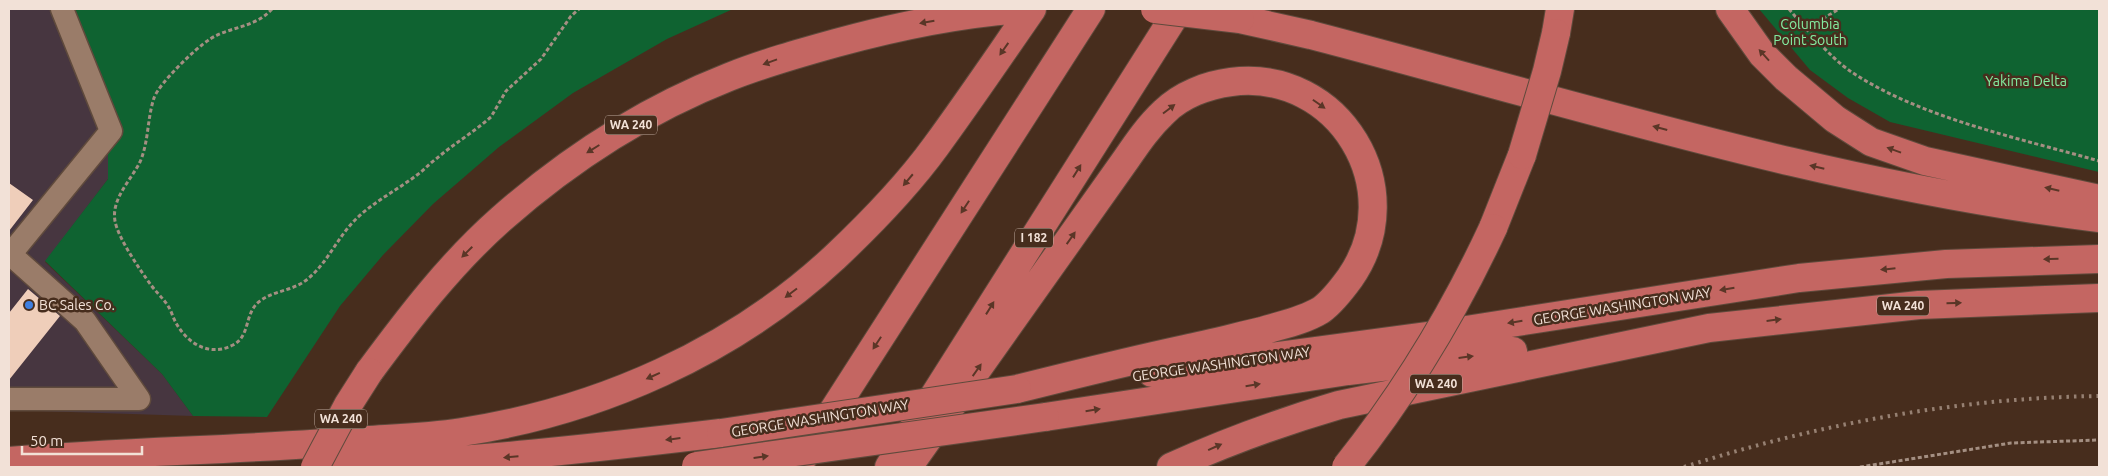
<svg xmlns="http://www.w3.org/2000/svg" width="2108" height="476" viewBox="0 0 2108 476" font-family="Ubuntu,sans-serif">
<rect width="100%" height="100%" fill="#472d1d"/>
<path fill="#473640" d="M 9,9 L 62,9 L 108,127 L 108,179 L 45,262 L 162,374 L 193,416 L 9,410 Z"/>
<path fill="#0f6331" d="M 62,9 L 733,9 L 667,39 L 573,93 L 499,147 L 433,204 L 383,255 L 340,306 L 267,417 L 193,416 L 162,374 L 45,261 L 108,179 L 108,127 Z
M 1759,9 L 2099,9 L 2099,172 L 1890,122 L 1848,98 L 1810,70 Z"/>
<path fill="#efceba" d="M 9,183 L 33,200 L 9,231 Z
M 28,289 L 60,316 L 9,380 L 9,313 Z"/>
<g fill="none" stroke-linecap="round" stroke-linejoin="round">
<g stroke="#5f4a3c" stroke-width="25">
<path id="minor" d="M 9,256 L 111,131 L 62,9
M 9,399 L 139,399 L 85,321 L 10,254"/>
</g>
<g stroke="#5f4a3c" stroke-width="30">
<path id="highway" d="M 1730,9 L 1762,54 L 1786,78 L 1835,119 L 1871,142 L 1925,161 L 2099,199
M 1240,19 L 1311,35 C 1572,103 1831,186 2099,218
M 1556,33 L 1560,9
M 1493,228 L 1522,155
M 369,372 C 409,318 450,264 501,219 C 568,160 645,110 729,77 C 764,63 800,53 836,43 C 898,26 961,13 1024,9
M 1152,373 L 1434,335 L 1799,278 L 1946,264 L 2099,259
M 1045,417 L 1348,371 L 1513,351
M 9,461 C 128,451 248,450 367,440 C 399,438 430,437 462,432 C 599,411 733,352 835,257 C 871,223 907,186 936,146 C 969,101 1000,55 1032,9
M 343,467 C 470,462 595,448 721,433
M 797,467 L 1091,9
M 889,467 L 1179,9
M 908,467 L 1127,158 C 1138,142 1149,126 1164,112 C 1181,95 1207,85 1231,82 C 1339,68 1412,189 1350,278 C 1342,289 1332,302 1321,310 C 1303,321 1281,325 1262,331 C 1236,337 1211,344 1185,349 C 1129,361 1073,375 1017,389
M 1171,467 C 1226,442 1281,422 1339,405 L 1709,328 L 1919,305 L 2099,298"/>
</g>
<path stroke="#a48f82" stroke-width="3" stroke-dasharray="4 2.5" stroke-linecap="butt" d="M 272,9 C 255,28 231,26 210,39 C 196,48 159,83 154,98 C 147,119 149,141 140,162 C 131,180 111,199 115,221 C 118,238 140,270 151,285 C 159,296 167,301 172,314 C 181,339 206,359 233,345 C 251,336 244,312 260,301 C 273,291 291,291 305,281 C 327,265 337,237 357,218 C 375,201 397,190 417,175 C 424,170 429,164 436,159 C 451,146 469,135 485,122 L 491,117 L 506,91 L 541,59 L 571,16 L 579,9
M 1789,9 C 1804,27 1831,58 1850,71 C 1920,118 2019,138 2099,161
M 1806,29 L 1839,9
M 1860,467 L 2011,443 L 2099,440"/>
<use href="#minor" stroke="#9a7c69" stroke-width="22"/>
<use href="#highway" stroke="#c46662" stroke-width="28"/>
<path stroke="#968072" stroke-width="4" stroke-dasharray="2.5 5" stroke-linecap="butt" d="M 1684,467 C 1818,424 1958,398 2099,396"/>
<g stroke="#5f4a3c" stroke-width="30" stroke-linecap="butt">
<path id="highway-bridge" d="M 1155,9 L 1240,19
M 1522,155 L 1547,71 L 1556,33
M 721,433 L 1017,389
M 696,466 L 1045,417
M 315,467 L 348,405 L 369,372
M 1346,467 C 1405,393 1453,314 1493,228"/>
</g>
<use href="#highway-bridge" stroke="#c46662" stroke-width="28"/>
</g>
<defs><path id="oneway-solid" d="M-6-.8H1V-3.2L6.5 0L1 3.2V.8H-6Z" transform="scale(1.25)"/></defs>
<g fill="#5a3627">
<use href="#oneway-solid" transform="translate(927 22) rotate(170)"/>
<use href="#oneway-solid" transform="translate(1004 49) rotate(125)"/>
<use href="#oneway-solid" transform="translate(1764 55) rotate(-132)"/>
<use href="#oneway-solid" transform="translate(770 62) rotate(160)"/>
<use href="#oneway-solid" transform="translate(1319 104) rotate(35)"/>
<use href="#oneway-solid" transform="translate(1169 109) rotate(-37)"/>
<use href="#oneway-solid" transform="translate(1660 128) rotate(-165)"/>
<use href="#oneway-solid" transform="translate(593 149) rotate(148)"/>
<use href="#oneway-solid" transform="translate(1894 150) rotate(-160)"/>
<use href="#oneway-solid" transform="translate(1817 167) rotate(-167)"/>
<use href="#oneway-solid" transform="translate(1077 171) rotate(-58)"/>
<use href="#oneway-solid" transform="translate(908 180) rotate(130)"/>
<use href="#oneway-solid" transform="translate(2052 189) rotate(-167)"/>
<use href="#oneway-solid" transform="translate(965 207) rotate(123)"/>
<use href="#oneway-solid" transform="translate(1071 238) rotate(-55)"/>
<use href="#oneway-solid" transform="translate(467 252) rotate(135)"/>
<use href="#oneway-solid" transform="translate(2051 259) rotate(179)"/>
<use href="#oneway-solid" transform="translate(1888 269) rotate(174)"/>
<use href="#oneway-solid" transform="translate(1727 289) rotate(171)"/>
<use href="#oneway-solid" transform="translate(791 293) rotate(143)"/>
<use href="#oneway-solid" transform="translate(1954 303) rotate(-2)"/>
<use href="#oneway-solid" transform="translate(990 308) rotate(-58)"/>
<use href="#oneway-solid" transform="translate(1774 320) rotate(-7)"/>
<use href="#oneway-solid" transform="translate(1515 322) rotate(171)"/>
<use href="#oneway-solid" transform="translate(877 343) rotate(123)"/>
<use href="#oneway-solid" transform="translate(1466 357) rotate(-7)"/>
<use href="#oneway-solid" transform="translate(977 370) rotate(-55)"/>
<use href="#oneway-solid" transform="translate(653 376) rotate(156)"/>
<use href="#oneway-solid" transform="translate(1253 385) rotate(-9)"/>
<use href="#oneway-solid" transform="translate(1093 410) rotate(-9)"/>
<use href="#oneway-solid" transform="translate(673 439) rotate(173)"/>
<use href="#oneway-solid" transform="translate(1215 447) rotate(-24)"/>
<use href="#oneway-solid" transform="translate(511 457) rotate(175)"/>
<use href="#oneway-solid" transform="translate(761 457) rotate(-8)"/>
</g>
<circle fill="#3f7fe0" stroke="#472d1d" stroke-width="2" cx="29" cy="305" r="5"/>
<g text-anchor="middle" stroke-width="5" stroke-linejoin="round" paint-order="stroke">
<g fill="#472d1d" stroke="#bfab9f" stroke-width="1">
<rect x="605" y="115.5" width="52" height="19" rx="4"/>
<rect x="1015" y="228.5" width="38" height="19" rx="4"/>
<rect x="1877" y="296.5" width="52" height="19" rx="4"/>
<rect x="1410" y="374.5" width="52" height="19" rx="4"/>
<rect x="315" y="409.5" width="52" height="19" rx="4"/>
</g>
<g font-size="12" font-weight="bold" fill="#f2e1d7">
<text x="631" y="129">WA 240</text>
<text x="1034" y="242">I 182</text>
<text x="1903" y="310">WA 240</text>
<text x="1436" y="388">WA 240</text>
<text x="341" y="423">WA 240</text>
</g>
<g font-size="14" fill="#84eda1" stroke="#472d1d">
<text x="1810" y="29">Columbia<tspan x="1810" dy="16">Point South</tspan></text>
<text x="2026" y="86">Yakima Delta</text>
</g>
<g font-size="14" fill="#f2e1d7" stroke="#472d1d" text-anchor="start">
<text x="39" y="310">BC Sales Co.</text>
</g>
<g font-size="14" fill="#f2e1d7" stroke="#472d1d">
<text transform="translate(1622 306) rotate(-9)" y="5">GEORGE WASHINGTON WAY</text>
<text transform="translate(1221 364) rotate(-8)" y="5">GEORGE WASHINGTON WAY</text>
<text transform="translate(820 418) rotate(-9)" y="5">GEORGE WASHINGTON WAY</text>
</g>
</g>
<rect width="2108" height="476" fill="none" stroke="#f2e1d7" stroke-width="20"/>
<path d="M22 446v8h120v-8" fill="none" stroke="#f2e1d7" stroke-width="2.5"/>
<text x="30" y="446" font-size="15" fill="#f2e1d7" stroke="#472d1d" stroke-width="4" paint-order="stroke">50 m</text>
</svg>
